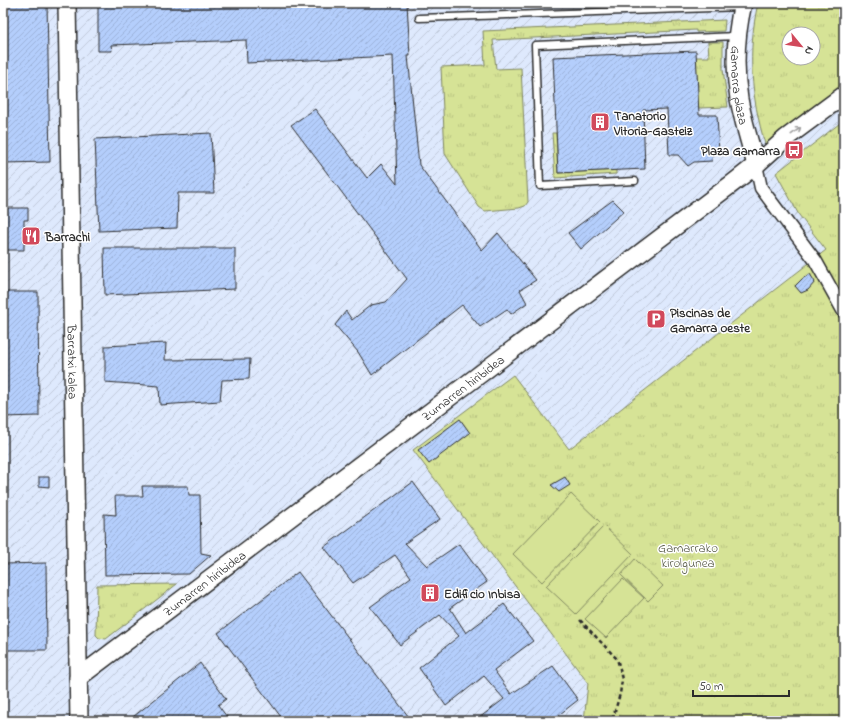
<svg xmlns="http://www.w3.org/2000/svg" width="847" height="724" viewBox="0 0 847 724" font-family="'Indie Flower',sans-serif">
<defs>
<pattern id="industrial-furrows" width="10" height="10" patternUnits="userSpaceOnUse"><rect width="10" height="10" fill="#dee9fd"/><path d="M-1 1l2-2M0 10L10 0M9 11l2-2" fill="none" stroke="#bfc8d9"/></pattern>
<pattern id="grass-tufts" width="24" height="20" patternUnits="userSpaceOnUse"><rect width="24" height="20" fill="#d6e396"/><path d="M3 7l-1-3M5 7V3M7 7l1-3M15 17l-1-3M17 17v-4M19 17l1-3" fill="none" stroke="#b8c381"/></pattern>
<pattern id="building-hatch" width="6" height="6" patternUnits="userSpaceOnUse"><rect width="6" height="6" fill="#b4cefc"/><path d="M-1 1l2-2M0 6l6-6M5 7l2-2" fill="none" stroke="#9bb1d8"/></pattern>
</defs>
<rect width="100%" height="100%" fill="#f0f5fe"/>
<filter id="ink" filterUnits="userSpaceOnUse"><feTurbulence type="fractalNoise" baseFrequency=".025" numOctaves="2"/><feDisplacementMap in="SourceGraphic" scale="8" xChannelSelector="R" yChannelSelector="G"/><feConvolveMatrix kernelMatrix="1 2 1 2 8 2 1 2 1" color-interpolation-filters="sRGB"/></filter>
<g filter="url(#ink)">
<path fill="url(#industrial-furrows)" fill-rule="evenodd" d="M 3,3 L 844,3 L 844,120 L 777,173 L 799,215 L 827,250 L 569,449 L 413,450 L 588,683 L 584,721 L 3,721 ZM 789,34 L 813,34 L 813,58 L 789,58 Z"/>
<path fill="url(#grass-tufts)" stroke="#808760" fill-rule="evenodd" d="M 758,3 L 844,3 L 844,87 L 770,142 L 765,144 C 751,96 747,52 758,3 ZM 789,34 L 813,34 L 813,58 L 789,58 Z
M 725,20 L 724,31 L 696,32 L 696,30 L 493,40 L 496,69 L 521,68 L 528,202 L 525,206 L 519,208 L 485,211 L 479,207 L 447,157 L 445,154 L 441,67 L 485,65 L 483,31 Z
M 708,42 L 723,42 L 723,69 L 728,107 L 698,108 L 696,57 L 709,57 Z
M 844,120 L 844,721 L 584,721 L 588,683 L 413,450 L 513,375 L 569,449 L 826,250 L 799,215 L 776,173 Z
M 552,133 L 556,133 L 558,173 L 616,170 L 616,174 L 555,178 Z
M 177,584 L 106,639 L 99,638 L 96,635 L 97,585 Z"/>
<path fill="#d6e396" stroke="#808760" d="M 571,494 L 600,522 L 542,582 L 513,554 Z
M 604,526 L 633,554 L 576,614 L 546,586 Z
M 635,559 L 663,586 L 648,601 L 621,575 Z
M 623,579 L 644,598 L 606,638 L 585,619 Z"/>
<path fill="url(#building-hatch)" stroke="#2b2b2b" d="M 3,3 L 47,3 L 50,162 L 3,163 Z
M 98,3 L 407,3 L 410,56 L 408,56 L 419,165 L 482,250 L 498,233 L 536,280 L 520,290 L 527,303 L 511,314 L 507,309 L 480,327 L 462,305 L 372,375 L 358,352 L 335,325 L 346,311 L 352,320 L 371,305 L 386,302 L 407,279 L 291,125 L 315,109 L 367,178 L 381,164 L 397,184 L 393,56 L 247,63 L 246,40 L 111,45 L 112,51 L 98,51 Z
M 696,51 L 699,115 L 717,115 L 719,153 L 713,153 L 712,161 L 694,162 L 688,166 L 678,155 L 669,155 L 667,109 L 643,110 L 645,169 L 558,173 L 553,57 Z
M 211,133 L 214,193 L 178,193 L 177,228 L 99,231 L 95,139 Z
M 613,200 L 624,211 L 581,249 L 568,233 Z
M 3,208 L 28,208 L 28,220 L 24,220 L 24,250 L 3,250 Z
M 104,248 L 235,248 L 235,289 L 105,295 Z
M 810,274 L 815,282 L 808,290 L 801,293 L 795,286 L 802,279 Z
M 3,292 L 38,292 L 39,416 L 3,417 Z
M 166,343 L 165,360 L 250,359 L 249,379 L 222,380 L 220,401 L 160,405 L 159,386 L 105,382 L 105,346 Z
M 460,419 L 470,433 L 429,464 L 418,450 Z
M 39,477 L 49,477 L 49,487 L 39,486 Z
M 565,477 L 570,485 L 559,492 L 551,485 Z
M 413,482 L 440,519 L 405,543 L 427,566 L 459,544 L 487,582 L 450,608 L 466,633 L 504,604 L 533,641 L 494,670 L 511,694 L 553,666 L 578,700 L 551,721 L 475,721 L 504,699 L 484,676 L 446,706 L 419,668 L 459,636 L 440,615 L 400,645 L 370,607 L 411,577 L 395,555 L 353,583 L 324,547 Z
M 142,486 L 188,486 L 189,495 L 200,495 L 201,553 L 211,555 L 189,574 L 105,575 L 104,514 L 116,515 L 115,496 L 143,496 Z
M 46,563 L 47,650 L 3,650 L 3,564 Z
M 298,572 L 412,721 L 284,721 L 218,633 Z
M 200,663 L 226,699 L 218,705 L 230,721 L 128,721 Z"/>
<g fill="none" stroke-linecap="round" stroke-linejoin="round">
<g stroke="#2b2b2b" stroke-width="9">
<path id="lane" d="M 419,18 L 741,7
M 635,181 L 540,186 L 535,45 L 736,36"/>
</g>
<g stroke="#2b2b2b" stroke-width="15">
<path id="street" d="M 756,165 L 761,188 L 815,260 L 844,312"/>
</g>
<g stroke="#2b2b2b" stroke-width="20">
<g id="secondary">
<path id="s1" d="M 67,3 L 79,721"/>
<path id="s2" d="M 743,3 C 736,33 734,68 739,99 C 743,121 750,143 756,165"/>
<path id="s3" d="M 78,678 L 733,183 L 756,165 L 786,138 L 844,95"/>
</g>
</g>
<path stroke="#2b2b2b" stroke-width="2.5" stroke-dasharray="4 3" stroke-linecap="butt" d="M 580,620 L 617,659 L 620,669 L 622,680 L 620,694 L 612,721"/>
<use href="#lane" stroke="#fff" stroke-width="6"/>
<use href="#street" stroke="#fff" stroke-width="12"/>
<use href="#secondary" stroke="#fff" stroke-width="17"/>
</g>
<defs><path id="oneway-shaft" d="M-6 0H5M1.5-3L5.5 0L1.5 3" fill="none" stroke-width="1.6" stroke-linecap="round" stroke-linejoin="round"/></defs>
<use stroke="#a0a0a0" href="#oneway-shaft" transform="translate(796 131) rotate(-37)"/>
</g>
<defs>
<g id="building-square" transform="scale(1)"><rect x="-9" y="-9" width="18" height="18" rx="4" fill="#d1495b" stroke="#fff"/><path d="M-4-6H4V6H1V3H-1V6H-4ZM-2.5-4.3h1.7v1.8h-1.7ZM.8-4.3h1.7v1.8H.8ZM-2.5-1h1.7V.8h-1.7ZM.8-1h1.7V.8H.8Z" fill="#fff"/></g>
<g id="bus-square" transform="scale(1)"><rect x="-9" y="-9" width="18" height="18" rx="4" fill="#d1495b" stroke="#fff"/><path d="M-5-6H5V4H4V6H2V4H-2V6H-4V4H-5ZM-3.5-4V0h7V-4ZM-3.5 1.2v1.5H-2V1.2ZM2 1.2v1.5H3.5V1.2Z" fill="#fff"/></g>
<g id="restaurant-square" transform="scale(1)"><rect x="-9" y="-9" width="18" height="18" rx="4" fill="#d1495b" stroke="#fff"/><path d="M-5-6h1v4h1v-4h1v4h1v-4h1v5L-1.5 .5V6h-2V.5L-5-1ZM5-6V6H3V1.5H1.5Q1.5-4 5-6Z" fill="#fff"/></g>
<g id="parking-square" transform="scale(1)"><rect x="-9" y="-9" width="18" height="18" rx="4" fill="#d1495b" stroke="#fff"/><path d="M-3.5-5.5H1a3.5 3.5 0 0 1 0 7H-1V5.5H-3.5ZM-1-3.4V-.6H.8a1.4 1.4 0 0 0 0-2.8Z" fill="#fff"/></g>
</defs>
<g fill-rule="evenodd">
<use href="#building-square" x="600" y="122"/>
<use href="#bus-square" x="794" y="150"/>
<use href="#restaurant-square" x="31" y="236"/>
<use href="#parking-square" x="656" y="319"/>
<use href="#building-square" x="430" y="593"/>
</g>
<g text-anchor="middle" stroke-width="3" stroke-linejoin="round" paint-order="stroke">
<g font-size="13" fill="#2b2b2b" stroke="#fff">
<text dy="5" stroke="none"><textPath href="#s2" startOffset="83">Gamarra plaza</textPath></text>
<text dy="5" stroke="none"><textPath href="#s1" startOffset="359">Barratxi kalea</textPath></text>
<text dy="5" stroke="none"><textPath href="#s3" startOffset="482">Zumarren hiribidea</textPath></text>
<text dy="5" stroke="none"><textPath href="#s3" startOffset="158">Zumarren hiribidea</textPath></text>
</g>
<g font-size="13" font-weight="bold" fill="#2b2b2b" stroke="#fff" text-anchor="start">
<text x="614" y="120">Tanatorio<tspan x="614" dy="15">Vitoria-Gasteiz</tspan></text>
<text x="780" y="155" text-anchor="end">Plaza Gamarra</text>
<text x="45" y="241">Barrachi</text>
<text x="670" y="317">Piscinas de<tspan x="670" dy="15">Gamarra oeste</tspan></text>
<text x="444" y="598">Edificio Inbisa</text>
</g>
<g font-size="13" fill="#565946" stroke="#fff">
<text x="688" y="552">Gamarrako<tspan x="688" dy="15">kirolgunea</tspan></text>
</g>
</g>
<rect width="847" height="724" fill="none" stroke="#fff" stroke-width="16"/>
<rect x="8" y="8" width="831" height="708" fill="none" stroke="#2b2b2b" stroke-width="1.5" filter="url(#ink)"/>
<g transform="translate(801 46) rotate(119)"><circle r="19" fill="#ffffff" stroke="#aaaaaa"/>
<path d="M0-3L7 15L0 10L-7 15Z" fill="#d1495b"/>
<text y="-6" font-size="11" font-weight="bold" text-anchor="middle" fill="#2b2b2b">N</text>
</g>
<path d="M693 690v6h96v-6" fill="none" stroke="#2b2b2b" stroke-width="2"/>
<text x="699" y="690" font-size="12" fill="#2b2b2b" stroke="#ffffff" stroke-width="3" paint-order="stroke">50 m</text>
</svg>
